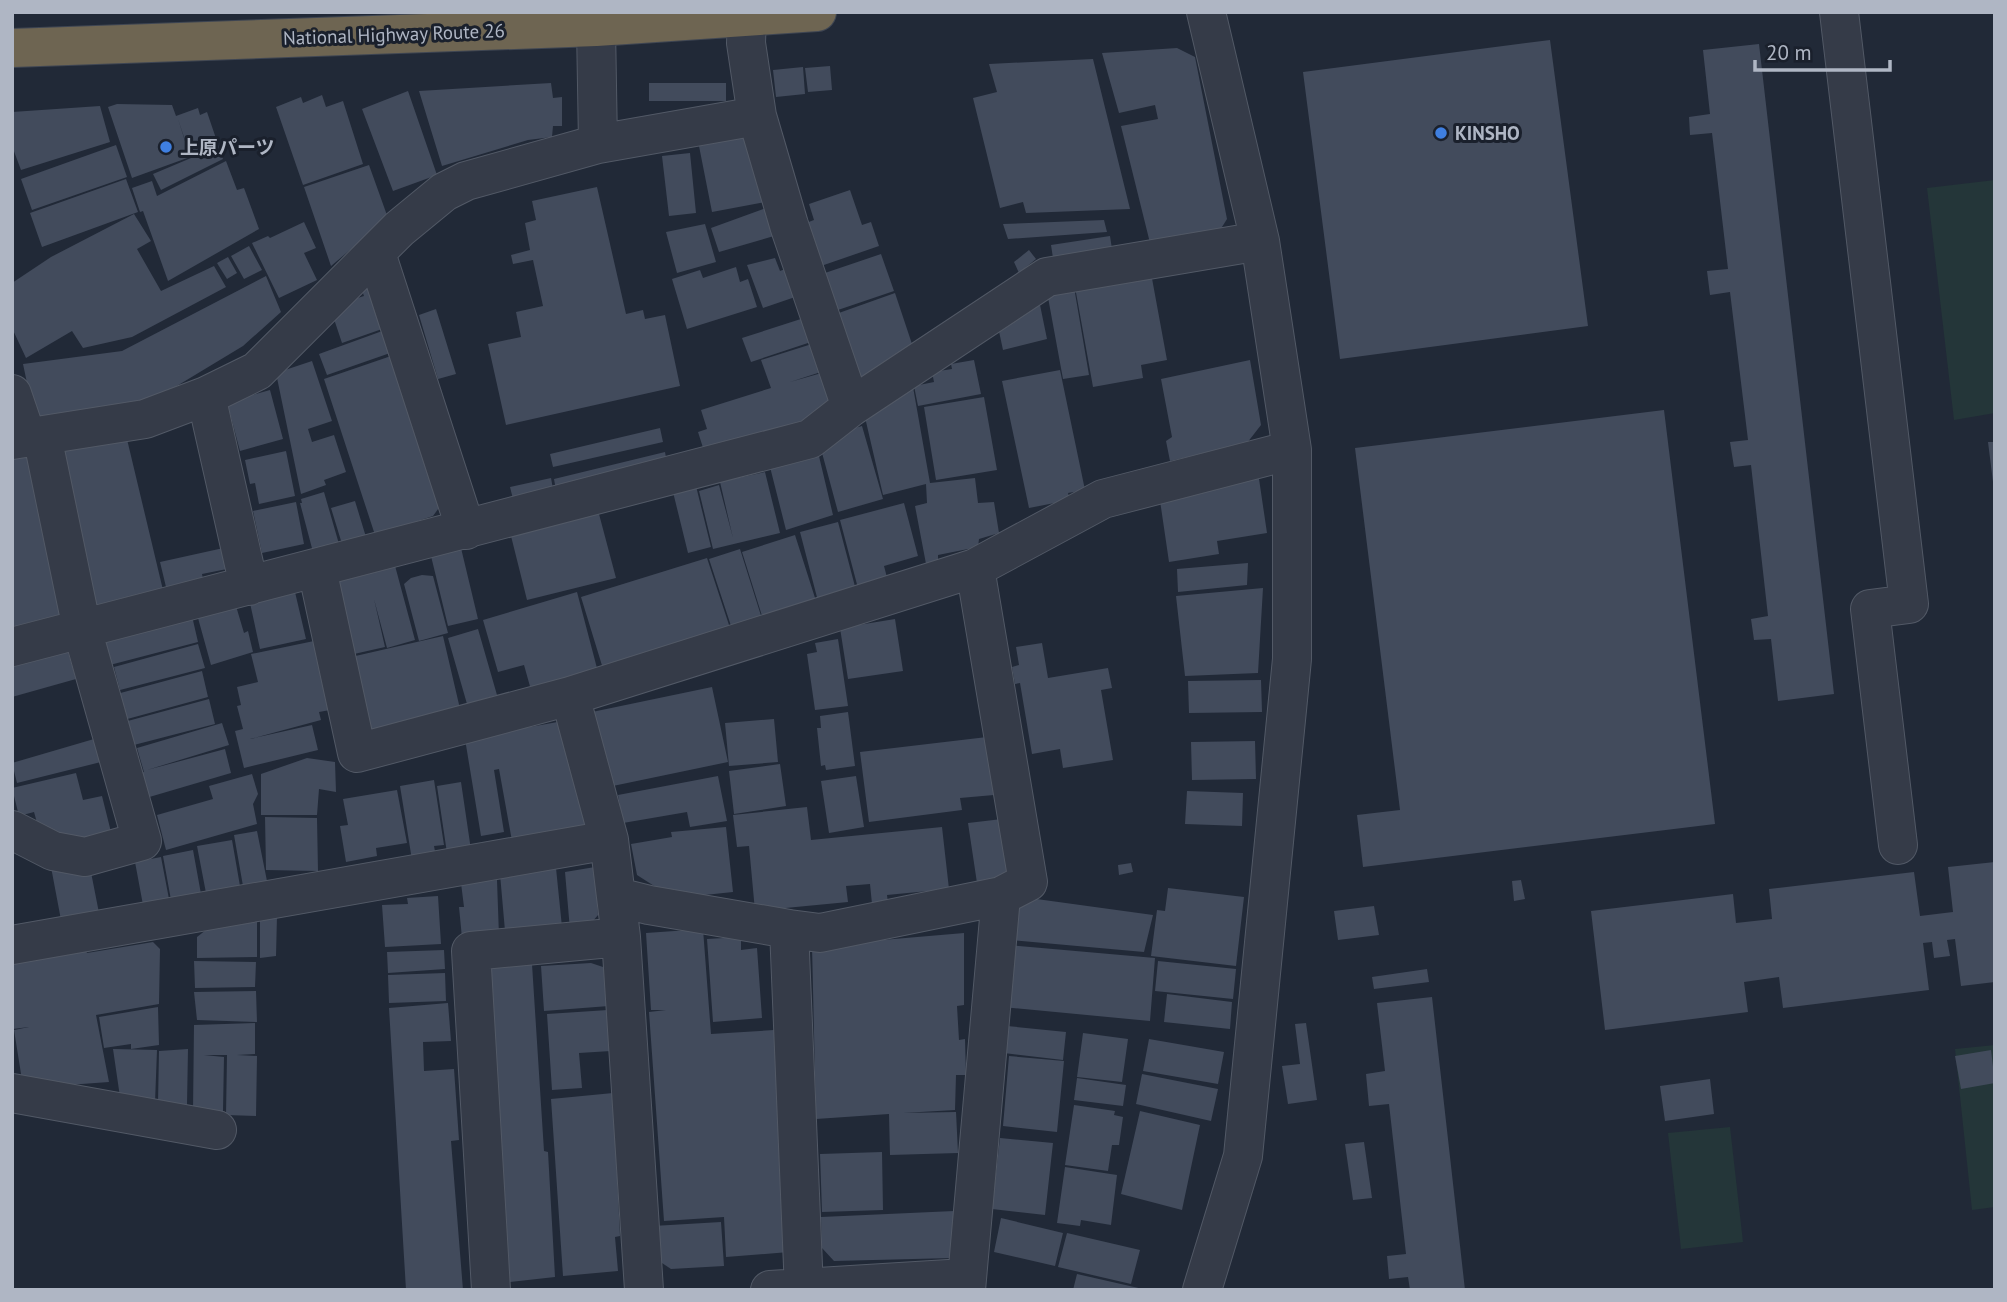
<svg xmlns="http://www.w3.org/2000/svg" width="2007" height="1302" viewBox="0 0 2007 1302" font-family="'PT Sans','Noto Sans JP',sans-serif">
<rect width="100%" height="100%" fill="#212937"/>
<path fill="#243639" d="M 1995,180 L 1995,413 L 1954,420 L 1927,188 Z
M 1995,1045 L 1995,1207 L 1972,1210 L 1955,1049 Z
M 1730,1127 L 1743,1242 L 1681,1249 L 1668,1133 Z"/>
<path fill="#424b5c" d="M 1550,40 L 1588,326 L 1340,359 L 1303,72 Z
M 1759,44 L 1834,694 L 1778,701 L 1771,639 L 1754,640 L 1751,619 L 1768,616 L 1751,465 L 1734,467 L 1730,442 L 1748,440 L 1730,292 L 1710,295 L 1707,271 L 1728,269 L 1712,133 L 1690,135 L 1689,117 L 1710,114 L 1703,50 Z
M 1177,48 L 1195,57 L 1227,219 L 1217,235 L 1151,247 L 1121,126 L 1158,119 L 1155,105 L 1119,113 L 1102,53 Z
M 1093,59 L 1130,209 L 1026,213 L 1023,202 L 1000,208 L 973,98 L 997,92 L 989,64 Z
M 830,66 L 832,90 L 808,92 L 805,68 Z
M 803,67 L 805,94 L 776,97 L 773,70 Z
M 551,83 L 553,98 L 562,97 L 562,126 L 553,126 L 552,137 L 528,140 L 442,166 L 419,91 Z
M 649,83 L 726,83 L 726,101 L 649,101 Z
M 408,91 L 437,175 L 393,191 L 362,109 Z
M 322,95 L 326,107 L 343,101 L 363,164 L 303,185 L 276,107 L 301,97 L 303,103 Z
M 117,104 L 172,105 L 176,116 L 198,108 L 200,115 L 207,112 L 223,159 L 161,190 L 153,174 L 191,158 L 178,119 L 190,157 L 132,178 L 108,107 Z
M 100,106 L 110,142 L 21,170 L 12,146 L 12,112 Z
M 752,136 L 765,202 L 712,212 L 699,146 Z
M 116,145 L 127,177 L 32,210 L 21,179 Z
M 690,153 L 696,213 L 669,216 L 662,156 Z
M 226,161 L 237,190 L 244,188 L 259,229 L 168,281 L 143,211 L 140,212 L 132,188 L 152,181 L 157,196 Z
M 369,165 L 388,218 L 331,266 L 304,187 Z
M 126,179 L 138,212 L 42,247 L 30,213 Z
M 597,187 L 626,314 L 643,310 L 645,319 L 665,315 L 680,386 L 506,425 L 488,344 L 521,337 L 516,312 L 543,306 L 533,260 L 513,264 L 511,255 L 530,250 L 525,223 L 536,220 L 532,201 Z
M 850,190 L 862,225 L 871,222 L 879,246 L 821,266 L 806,223 L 814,220 L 809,204 Z
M 766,208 L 774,236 L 719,252 L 711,228 Z
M 134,214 L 151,241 L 137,249 L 161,291 L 214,266 L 226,287 L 132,337 L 83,348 L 72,331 L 26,358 L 12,328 L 12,283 L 51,257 Z
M 1104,220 L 1107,232 L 1008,239 L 1003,224 Z
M 304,222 L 316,248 L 304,253 L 317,280 L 279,298 L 252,243 L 268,236 L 270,238 Z
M 705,224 L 716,262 L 677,273 L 666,232 Z
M 1110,236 L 1112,249 L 1053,258 L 1051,245 Z
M 249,246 L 262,270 L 244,279 L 231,256 Z
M 1029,250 L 1036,259 L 1019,273 L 1014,262 Z
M 881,254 L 894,291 L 835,311 L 822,274 Z
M 228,257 L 237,273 L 227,279 L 217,263 Z
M 775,258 L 780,271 L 793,266 L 801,295 L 763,308 L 747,265 Z
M 736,267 L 740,282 L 748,279 L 757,307 L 687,329 L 672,279 L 700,270 L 703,278 Z
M 1151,273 L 1167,360 L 1141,365 L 1143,378 L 1093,387 L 1075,287 Z
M 266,276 L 281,312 L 243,346 L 147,404 L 35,421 L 23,364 L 122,351 Z
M 369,279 L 385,328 L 342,343 L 333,316 L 335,305 L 364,296 L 359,282 Z
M 1074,287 L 1089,375 L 1063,379 L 1047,292 Z
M 895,293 L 914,350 L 859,380 L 836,314 Z
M 1039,300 L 1047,339 L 1003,350 L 997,322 Z
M 436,309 L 456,374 L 438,379 L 419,315 Z
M 807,317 L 814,341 L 751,362 L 742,338 Z
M 385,330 L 393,352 L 327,375 L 319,354 Z
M 815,343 L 824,371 L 790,382 L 825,372 L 834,403 L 790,427 L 705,454 L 698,432 L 707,429 L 701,410 L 771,388 L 761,360 Z
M 391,356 L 441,505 L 433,516 L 375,535 L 324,379 Z
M 974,360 L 981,394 L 918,406 L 914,386 L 934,382 L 932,372 L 952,369 L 951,364 Z
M 1250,360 L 1261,425 L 1247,443 L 1170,461 L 1166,441 L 1172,437 L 1161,379 Z
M 312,361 L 332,421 L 308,429 L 312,442 L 334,435 L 346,472 L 324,480 L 326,485 L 301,494 L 276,373 Z
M 1060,370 L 1085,490 L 1068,493 L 1070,500 L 1029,508 L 1002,381 Z
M 913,387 L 930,483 L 975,478 L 978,503 L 994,502 L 999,533 L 979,539 L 978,547 L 938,555 L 938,565 L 927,569 L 915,506 L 927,503 L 926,484 L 883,495 L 864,413 Z
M 270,390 L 283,439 L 240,451 L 227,402 Z
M 984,397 L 997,470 L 936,480 L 924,407 Z
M 1664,410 L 1715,824 L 1363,867 L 1357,815 L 1400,810 L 1355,448 Z
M 862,426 L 883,499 L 838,512 L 818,438 Z
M 660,428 L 663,442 L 553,467 L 550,454 Z
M 126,435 L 163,590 L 93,606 L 56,451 Z
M 1988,442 L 1995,442 L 1995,482 L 1993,482 Z
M 286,451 L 295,496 L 259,504 L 255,483 L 250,484 L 245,460 Z
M 665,452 L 667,463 L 556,490 L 554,479 Z
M 818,452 L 833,515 L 786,530 L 770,467 Z
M 28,453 L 63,624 L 12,634 L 12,456 Z
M 765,472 L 780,533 L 713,549 L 699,491 L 719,485 L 733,538 L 720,482 Z
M 1258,472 L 1267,533 L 1217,541 L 1219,554 L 1169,562 L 1158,487 Z
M 551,478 L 553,489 L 513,499 L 510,487 Z
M 696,486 L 711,547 L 688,553 L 673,492 Z
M 324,492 L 339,544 L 313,552 L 300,503 L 302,503 L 301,499 Z
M 355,501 L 366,537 L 342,544 L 331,508 Z
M 296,502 L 304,544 L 262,553 L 253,511 Z
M 904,503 L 918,556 L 884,566 L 889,585 L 859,592 L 840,520 Z
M 599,514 L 616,578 L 527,600 L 511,536 Z
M 838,522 L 857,594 L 819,605 L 800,532 Z
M 795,535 L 816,601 L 763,619 L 742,552 Z
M 228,547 L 232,568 L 202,574 L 203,579 L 166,587 L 160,562 Z
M 461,548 L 478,619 L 448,626 L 431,556 Z
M 740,549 L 763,622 L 733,632 L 709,559 Z
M 707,558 L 731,631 L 604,672 L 581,597 Z
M 394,562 L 415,640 L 387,648 L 374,599 L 385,647 L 354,654 L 334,580 Z
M 1248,563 L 1247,585 L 1178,592 L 1177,569 Z
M 422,575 L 433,576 L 448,633 L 419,641 L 404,584 L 411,578 Z
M 1263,588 L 1258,673 L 1185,676 L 1176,596 Z
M 295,592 L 306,639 L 260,649 L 250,603 Z
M 577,592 L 598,672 L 531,690 L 524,665 L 498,672 L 483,620 Z
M 236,606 L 244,633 L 248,631 L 253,652 L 211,665 L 198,618 Z
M 192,616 L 198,642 L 106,666 L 101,648 L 109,637 Z
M 895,619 L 903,671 L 848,679 L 840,628 Z
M 478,629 L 497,695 L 467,704 L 448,638 Z
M 443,636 L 461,713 L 369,734 L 351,657 Z
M 838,639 L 848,706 L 815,710 L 807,654 L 817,652 L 815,643 Z
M 314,641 L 330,710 L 319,712 L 321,720 L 250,739 L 312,725 L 318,750 L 244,768 L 235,731 L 243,729 L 237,706 L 241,705 L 237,687 L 258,682 L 251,654 Z
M 1042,643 L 1048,678 L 1108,668 L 1112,688 L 1101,690 L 1113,760 L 1063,768 L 1060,749 L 1032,754 L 1020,683 L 1015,684 L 1012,667 L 1019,665 L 1016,647 Z
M 198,644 L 205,668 L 120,690 L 114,667 Z
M 67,649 L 76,679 L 12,697 L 12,664 Z
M 202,671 L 208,697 L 120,721 L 113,695 Z
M 1261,680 L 1262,712 L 1189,713 L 1188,681 Z
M 712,687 L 728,762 L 608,787 L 592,712 Z
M 209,699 L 215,724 L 130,746 L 124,722 Z
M 848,712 L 855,766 L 826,770 L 825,765 L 821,766 L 817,728 L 821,728 L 820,716 Z
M 774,719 L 778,762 L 729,766 L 725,723 Z
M 563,721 L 590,827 L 512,841 L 499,769 L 494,770 L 504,832 L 481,836 L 465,739 Z
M 222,723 L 229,745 L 147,770 L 225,749 L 231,773 L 146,798 L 139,773 L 144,772 L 137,748 Z
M 987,737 L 994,795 L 960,798 L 962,810 L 869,822 L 860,752 Z
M 94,739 L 101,762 L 17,783 L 12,763 Z
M 1255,741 L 1256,779 L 1192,780 L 1191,742 Z
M 307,758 L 335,762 L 336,792 L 319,789 L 317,815 L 261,815 L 261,774 Z
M 780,764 L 786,806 L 734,814 L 729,771 Z
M 76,773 L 83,800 L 102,796 L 113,840 L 41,837 L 34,812 L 19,816 L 12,788 Z
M 252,774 L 258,794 L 253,804 L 257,824 L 166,850 L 157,815 L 213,799 L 209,786 Z
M 718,776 L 727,821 L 690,827 L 687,812 L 623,823 L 618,795 Z
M 856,776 L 864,827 L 829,833 L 821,781 Z
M 434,780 L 444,845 L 434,846 L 436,857 L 412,860 L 400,786 Z
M 461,782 L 471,850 L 447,853 L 437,786 Z
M 397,790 L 407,843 L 376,848 L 377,856 L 346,862 L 340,826 L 348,825 L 343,799 Z
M 1187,791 L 1243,793 L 1242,826 L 1185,824 Z
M 807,807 L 811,840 L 942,827 L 949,889 L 887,895 L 888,903 L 872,904 L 870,884 L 846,886 L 848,902 L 755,911 L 749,846 L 737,847 L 733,815 Z
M 265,817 L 317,818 L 318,871 L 266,870 Z
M 1002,819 L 1007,879 L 977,883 L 968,823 Z
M 726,827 L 733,892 L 676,898 L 675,889 L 662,891 L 637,875 L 631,844 L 672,837 L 671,832 Z
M 257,831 L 267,881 L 243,886 L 234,835 Z
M 232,840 L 240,886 L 206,893 L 197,846 Z
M 193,850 L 201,894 L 171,900 L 163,856 Z
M 161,857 L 169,899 L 143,905 L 135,862 Z
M 1995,862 L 1995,982 L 1961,986 L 1955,939 L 1947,940 L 1950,956 L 1934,958 L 1932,942 L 1923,943 L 1929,990 L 1783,1008 L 1779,977 L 1744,982 L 1748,1012 L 1605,1030 L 1591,911 L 1733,894 L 1736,923 L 1772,919 L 1769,889 L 1914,872 L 1920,916 L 1953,912 L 1948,867 Z
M 1131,863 L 1133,872 L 1119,875 L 1118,865 Z
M 51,867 L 90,867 L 99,913 L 61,920 Z
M 595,867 L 598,915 L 587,928 L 570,930 L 565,872 Z
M 556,868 L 562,927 L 505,931 L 500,874 Z
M 497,880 L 499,936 L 462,938 L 459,907 L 464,907 L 461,883 Z
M 1521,880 L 1525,899 L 1514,901 L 1512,881 Z
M 1168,888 L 1244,897 L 1236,966 L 1151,956 L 1157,910 L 1165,911 Z
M 438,896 L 441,944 L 385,947 L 382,905 L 408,904 L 407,898 Z
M 1022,897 L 1153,915 L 1144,952 L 1010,940 Z
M 1374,906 L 1379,935 L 1338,940 L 1334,911 Z
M 277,916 L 276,956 L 260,958 L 260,917 Z
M 257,922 L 257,957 L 197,958 L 197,937 L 211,926 Z
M 703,929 L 711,1034 L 774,1030 L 789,1252 L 726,1257 L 724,1217 L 664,1221 L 649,1012 L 666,1010 L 651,1010 L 646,933 Z
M 964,933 L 964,1005 L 957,1006 L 959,1040 L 965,1039 L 966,1075 L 956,1075 L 955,1110 L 903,1113 L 956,1112 L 958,1153 L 890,1155 L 889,1114 L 816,1119 L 812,946 Z
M 741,937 L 741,950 L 757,948 L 762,1018 L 713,1022 L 707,939 Z
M 153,942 L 160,949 L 159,1004 L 96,1015 L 109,1082 L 54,1086 L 53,1080 L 22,1080 L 14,1030 L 29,1027 L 13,1029 L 12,962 L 85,949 L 87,953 Z
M 1007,945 L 1155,958 L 1150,1021 L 1002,1007 Z
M 444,950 L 445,969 L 388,973 L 387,952 Z
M 194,961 L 256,962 L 255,987 L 195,988 Z
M 1158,961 L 1236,969 L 1233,999 L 1155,991 Z
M 591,963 L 606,968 L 609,1006 L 544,1011 L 541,966 Z
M 532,964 L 544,1151 L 548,1152 L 555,1277 L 510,1282 L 495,1268 L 486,974 L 492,967 Z
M 1427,969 L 1429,982 L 1374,989 L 1372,977 Z
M 445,973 L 446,1001 L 389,1003 L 388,975 Z
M 256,991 L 257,1022 L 197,1020 L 194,992 Z
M 1167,994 L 1232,1002 L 1230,1029 L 1164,1022 Z
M 1432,997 L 1465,1290 L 1410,1290 L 1408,1277 L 1389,1279 L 1387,1256 L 1406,1254 L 1389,1104 L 1369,1106 L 1366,1074 L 1385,1071 L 1377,1003 Z
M 448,1003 L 451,1041 L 423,1042 L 424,1071 L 454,1069 L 459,1140 L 451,1141 L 463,1290 L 406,1290 L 389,1008 Z
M 158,1007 L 159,1045 L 131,1049 L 131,1044 L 104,1048 L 99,1017 Z
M 608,1010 L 611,1051 L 579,1053 L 582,1088 L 552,1090 L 547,1014 Z
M 255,1023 L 255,1054 L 237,1055 L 257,1056 L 256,1116 L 226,1115 L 227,1055 L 204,1055 L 224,1057 L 223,1111 L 193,1111 L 194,1025 Z
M 1306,1023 L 1317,1100 L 1288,1104 L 1282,1066 L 1300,1064 L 1295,1024 Z
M 1007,1026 L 1066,1032 L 1063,1060 L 1004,1053 Z
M 1083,1033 L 1128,1039 L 1122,1082 L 1077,1077 Z
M 1149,1039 L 1224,1052 L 1218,1084 L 1143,1071 Z
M 113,1049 L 157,1050 L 155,1103 L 120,1097 Z
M 188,1049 L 187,1105 L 158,1103 L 159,1051 Z
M 1991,1050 L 1995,1083 L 1961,1089 L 1955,1056 Z
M 1009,1056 L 1064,1061 L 1057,1132 L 1003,1126 Z
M 1142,1074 L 1218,1089 L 1211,1121 L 1136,1104 Z
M 1077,1078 L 1126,1085 L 1123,1106 L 1074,1100 Z
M 1710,1079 L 1714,1114 L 1665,1121 L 1660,1086 Z
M 613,1093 L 620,1236 L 615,1237 L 618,1271 L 563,1276 L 551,1099 Z
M 1074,1105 L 1115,1111 L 1114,1115 L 1123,1117 L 1119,1145 L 1112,1145 L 1108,1171 L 1065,1165 Z
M 1140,1111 L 1200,1125 L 1182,1210 L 1121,1194 Z
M 1000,1138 L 1053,1143 L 1045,1215 L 992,1209 Z
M 1364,1142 L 1372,1198 L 1353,1200 L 1345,1144 Z
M 882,1152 L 883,1210 L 822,1212 L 820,1154 Z
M 1065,1167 L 1117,1175 L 1111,1225 L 1081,1220 L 1080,1226 L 1057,1223 Z
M 954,1211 L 953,1258 L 834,1261 L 822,1248 L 821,1217 Z
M 1001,1218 L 1063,1233 L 1055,1266 L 994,1252 Z
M 721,1222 L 724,1266 L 671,1269 L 656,1259 L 653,1226 Z
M 1067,1233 L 1140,1250 L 1131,1284 L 1058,1267 Z
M 1077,1274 L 1143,1289 L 1143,1290 L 1073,1290 Z"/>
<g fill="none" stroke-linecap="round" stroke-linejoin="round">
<g stroke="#525966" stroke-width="40">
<path id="street" d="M 1839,12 L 1909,604 L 1870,609 L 1898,845
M 747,16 L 746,43 L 757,116
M 598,144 L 757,116 L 789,225 L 851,407
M 376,253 L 466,530
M 12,394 L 27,438
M 206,396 L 249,586
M 12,440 L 145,419 L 206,396 L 257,371 L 399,229 L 444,192 L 466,181 L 598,144 L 596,27
M 317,569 L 357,753 L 570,696 L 975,568
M 12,647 L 810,439 L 851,407 L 1047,277 L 1260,241
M 12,830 L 53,851 L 85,857 L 142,841 L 82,629 L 42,436
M 617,897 L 649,905 L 789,929 L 820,933 L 1001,896 L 1028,882 L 975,568 L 1103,499 L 1292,450
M 789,929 L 804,1290
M 621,937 L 644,1290
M 12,945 L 609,840
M 12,1093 L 217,1130
M 491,1290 L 471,951 L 621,937 L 609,840 L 570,696
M 770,1290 L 965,1278
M 966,1290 L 1001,896
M 1202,1290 L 1243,1156 L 1292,659 L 1292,450 L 1260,241 L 1206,12"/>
</g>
<g stroke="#3f4653" stroke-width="40">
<path id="highway" d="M 12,48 L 596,27 L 817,12"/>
</g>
<use href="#street" stroke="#353b48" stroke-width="38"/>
<use href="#highway" stroke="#6e6552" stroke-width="38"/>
</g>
<g fill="#3f7fe0" stroke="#1a202c" stroke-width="2.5">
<circle cx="1441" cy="133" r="7"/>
<circle cx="166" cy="147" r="7"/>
</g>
<g text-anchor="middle" stroke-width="6" stroke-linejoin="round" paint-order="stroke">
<g font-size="19" fill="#afb6c4" stroke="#1a202c">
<text transform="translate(394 34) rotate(-2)" y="7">National Highway Route 26</text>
</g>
<g font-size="19" font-weight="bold" fill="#afb6c4" stroke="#1a202c" text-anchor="start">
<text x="1455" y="140">KINSHO</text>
<text x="180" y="154">上原パーツ</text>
</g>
</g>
<rect width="2007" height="1302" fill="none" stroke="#afb6c4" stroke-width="28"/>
<path d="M1755 60v10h135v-10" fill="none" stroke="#afb6c4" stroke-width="3.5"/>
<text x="1766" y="60" font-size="21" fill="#afb6c4" stroke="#1a202c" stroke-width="5" paint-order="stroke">20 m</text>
</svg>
